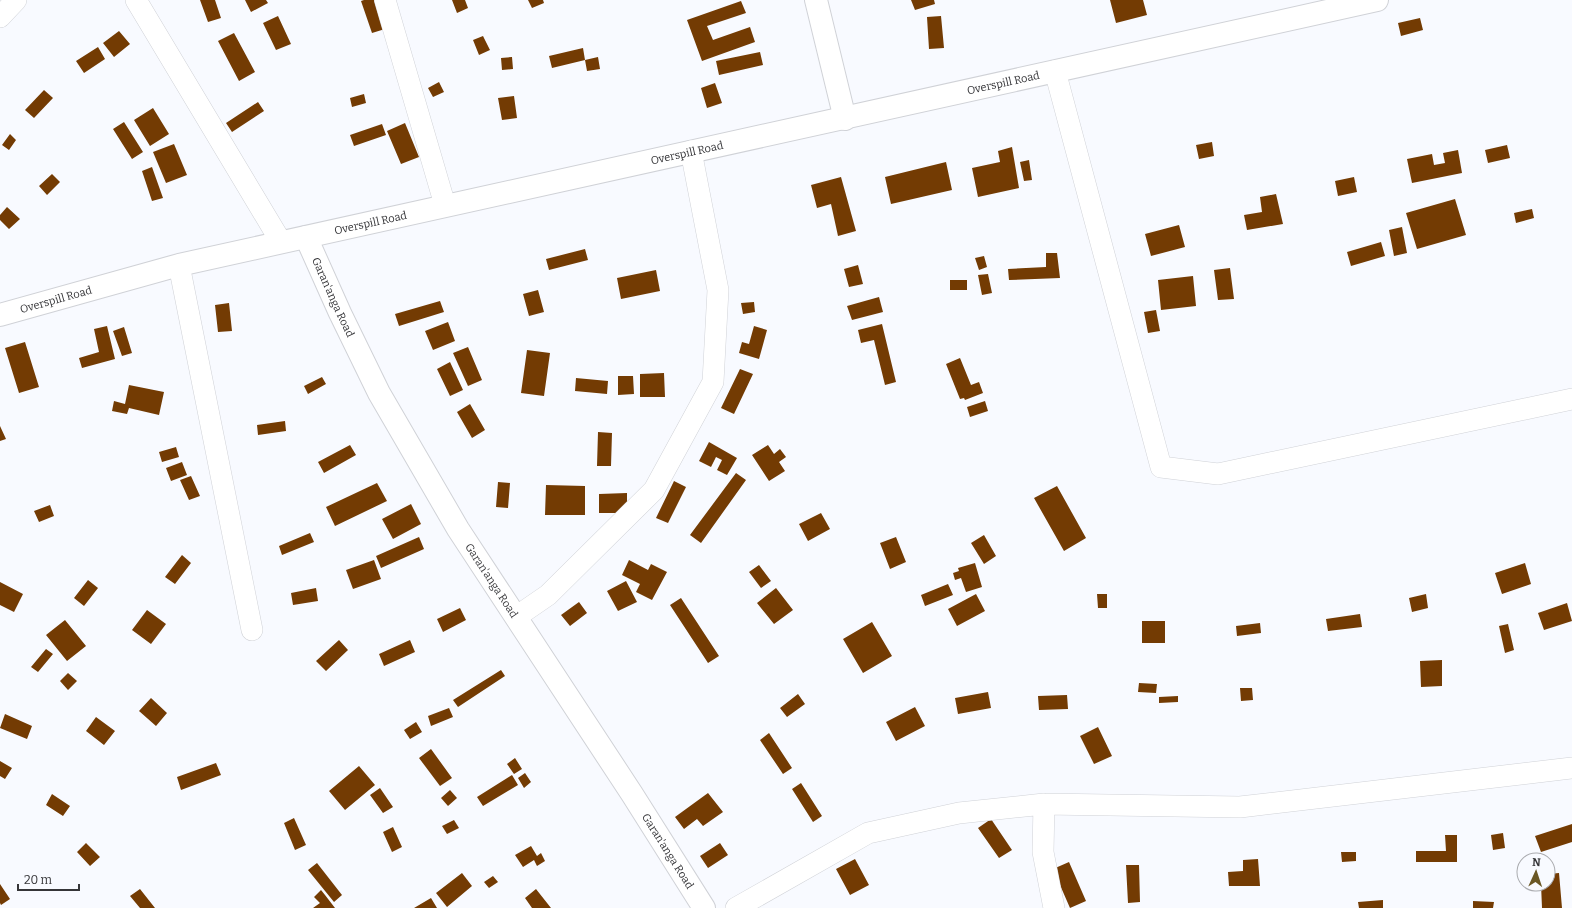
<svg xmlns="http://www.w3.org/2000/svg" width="1572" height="908" viewBox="0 0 1572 908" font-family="Bitter,serif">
<rect width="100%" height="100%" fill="#f8faff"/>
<path fill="#733b03" d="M 200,0 L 215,0 L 221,18 L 208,22 Z
M 245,0 L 266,0 L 268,3 L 251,12 Z
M 364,0 L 374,0 L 385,29 L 372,33 L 361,1 Z
M 452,0 L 465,0 L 468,8 L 457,13 Z
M 528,0 L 543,0 L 544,3 L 532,8 Z
M 911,0 L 934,0 L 935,4 L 915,10 Z
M 1110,0 L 1143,0 L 1147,15 L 1116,23 Z
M 741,1 L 746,13 L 707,26 L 713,40 L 750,27 L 755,42 L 702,61 L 687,20 Z
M 278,16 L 291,44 L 276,50 L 263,23 Z
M 941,16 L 944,48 L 929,49 L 927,17 Z
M 1420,18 L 1423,30 L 1401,36 L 1398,23 Z
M 119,31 L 130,44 L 114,57 L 103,43 Z
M 234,33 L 255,72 L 239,81 L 218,41 Z
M 483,36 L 490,50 L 479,55 L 473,40 Z
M 98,47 L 105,59 L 84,73 L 76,61 Z
M 583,48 L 585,60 L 552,68 L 549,56 Z
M 760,52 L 763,65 L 719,75 L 716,61 Z
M 512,57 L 513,69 L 502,70 L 501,58 Z
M 598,57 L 600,69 L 587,71 L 585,60 Z
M 439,82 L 444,92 L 433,97 L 428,88 Z
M 715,83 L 722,103 L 707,108 L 701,88 Z
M 44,90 L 53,98 L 34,118 L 25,110 Z
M 364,94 L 366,103 L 352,107 L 350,98 Z
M 514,96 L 517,118 L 502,120 L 498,98 Z
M 258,102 L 264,111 L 232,132 L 226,123 Z
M 153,108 L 169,134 L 150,146 L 134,120 Z
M 124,122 L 143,152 L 132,159 L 113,129 Z
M 405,123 L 419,157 L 401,164 L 387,131 Z
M 382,124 L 386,135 L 354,146 L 350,135 Z
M 10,134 L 16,140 L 9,150 L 2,145 Z
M 1212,142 L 1214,156 L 1199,159 L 1196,145 Z
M 174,144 L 187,175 L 166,183 L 153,152 Z
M 1507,145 L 1510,158 L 1488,163 L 1485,150 Z
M 1012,147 L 1019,188 L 978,197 L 972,168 L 1000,162 L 998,151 Z
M 1458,150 L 1462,173 L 1412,183 L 1407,159 L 1432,154 L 1434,165 L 1445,163 L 1443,153 Z
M 1029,160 L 1032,180 L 1024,181 L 1020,162 Z
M 946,162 L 952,190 L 891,204 L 885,177 Z
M 152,167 L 163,198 L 152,201 L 142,171 Z
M 52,174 L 60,182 L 47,195 L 39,186 Z
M 841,177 L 856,231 L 838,236 L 831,204 L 817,208 L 811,185 Z
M 1354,177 L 1357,192 L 1338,196 L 1335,181 Z
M 1276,194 L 1283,224 L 1247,230 L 1244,215 L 1262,212 L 1260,197 Z
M 1455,199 L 1466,235 L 1417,249 L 1406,213 Z
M 7,207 L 20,219 L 9,229 L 0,220 L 0,215 Z
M 1532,209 L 1534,218 L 1516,223 L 1514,213 Z
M 1179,225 L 1185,247 L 1151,256 L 1145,234 Z
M 1402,227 L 1407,253 L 1394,256 L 1389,230 Z
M 1381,242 L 1385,256 L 1351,266 L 1347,252 Z
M 585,249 L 588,260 L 549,270 L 546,259 Z
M 1046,253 L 1057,253 L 1060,278 L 1009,280 L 1008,269 L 1046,267 Z
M 984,256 L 987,267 L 979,270 L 975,258 Z
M 858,265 L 863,284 L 849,287 L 844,269 Z
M 1230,268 L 1234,299 L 1218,300 L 1214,270 Z
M 656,270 L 660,291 L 621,299 L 617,278 Z
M 988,274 L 992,293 L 982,295 L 978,275 Z
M 1193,276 L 1196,306 L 1161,310 L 1158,280 Z
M 950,280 L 967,280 L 967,290 L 950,290 Z
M 538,290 L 544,312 L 529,316 L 523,294 Z
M 879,297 L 883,312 L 852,320 L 847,306 Z
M 440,301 L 444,312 L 399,326 L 395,314 Z
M 754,302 L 755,312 L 743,314 L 741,303 Z
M 229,303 L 232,331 L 218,332 L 215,305 Z
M 1156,310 L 1160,331 L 1148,333 L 1144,312 Z
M 448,322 L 455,341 L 433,350 L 425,331 Z
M 882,324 L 896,382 L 885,385 L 874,340 L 861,343 L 858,330 Z
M 107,326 L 115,359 L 82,368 L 79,358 L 99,352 L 94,329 Z
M 754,326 L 767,330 L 759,359 L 739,353 L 742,342 L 749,344 Z
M 124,327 L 132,353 L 122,356 L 113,331 Z
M 25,342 L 39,387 L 19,393 L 5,348 Z
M 468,347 L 482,380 L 468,386 L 453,353 Z
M 527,350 L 550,353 L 544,396 L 521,393 Z
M 960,358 L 971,385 L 979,382 L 983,393 L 965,400 L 964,398 L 960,399 L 946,364 Z
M 450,362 L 463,390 L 450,396 L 437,369 Z
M 740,369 L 753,374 L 734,414 L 721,408 Z
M 664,373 L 665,397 L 640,397 L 640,374 Z
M 618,376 L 633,376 L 634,394 L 618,395 Z
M 322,377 L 326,384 L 308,394 L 304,386 Z
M 576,378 L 608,381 L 607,394 L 575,391 Z
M 129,385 L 164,392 L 159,415 L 129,408 L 127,414 L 112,411 L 114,401 L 125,404 Z
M 985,401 L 988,411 L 970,417 L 967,407 Z
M 470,404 L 485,430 L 472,438 L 457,412 Z
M 285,421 L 286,431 L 258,435 L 257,425 Z
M 0,426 L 6,439 L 0,441 Z
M 598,432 L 612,433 L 611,466 L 597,466 Z
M 709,442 L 737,458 L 727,475 L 717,470 L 722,460 L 716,457 L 711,467 L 699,461 Z
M 350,445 L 356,455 L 324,473 L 318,462 Z
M 768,445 L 774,454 L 780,449 L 786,457 L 779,462 L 785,471 L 769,481 L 752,455 Z
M 176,447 L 179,457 L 162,462 L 159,452 Z
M 182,462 L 187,475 L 171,481 L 166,468 Z
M 736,473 L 746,480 L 701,543 L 690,535 Z
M 191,476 L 200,496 L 189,500 L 180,480 Z
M 674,481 L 686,487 L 668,523 L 656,518 Z
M 498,482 L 510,483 L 508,508 L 496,507 Z
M 377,483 L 387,501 L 335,526 L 326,507 Z
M 546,485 L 585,486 L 585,515 L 545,515 Z
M 1057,486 L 1086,538 L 1064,551 L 1034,498 Z
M 627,493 L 627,513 L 599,513 L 599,494 Z
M 411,504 L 421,524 L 393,539 L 382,519 Z
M 50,505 L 54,516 L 39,522 L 34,511 Z
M 821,513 L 830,529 L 808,541 L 799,524 Z
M 310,533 L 314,542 L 282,555 L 279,546 Z
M 984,535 L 996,556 L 984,564 L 971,543 Z
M 419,537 L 424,549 L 381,568 L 376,556 Z
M 896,537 L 906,562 L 890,569 L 880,543 Z
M 182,555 L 191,563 L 175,584 L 165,577 Z
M 374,560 L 381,579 L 353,589 L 346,570 Z
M 629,560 L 648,570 L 651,564 L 667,572 L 652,600 L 636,592 L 640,584 L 622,575 Z
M 975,563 L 982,587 L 966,592 L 961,578 L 955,580 L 953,573 L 959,571 L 958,568 Z
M 1525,563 L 1531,584 L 1502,594 L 1495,573 Z
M 759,565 L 771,581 L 761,588 L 749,572 Z
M 88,580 L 98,588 L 84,606 L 74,598 Z
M 626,581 L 637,602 L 618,611 L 607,591 Z
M 0,582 L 23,594 L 14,612 L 0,605 Z
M 948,584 L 953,595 L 925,606 L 921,595 Z
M 316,588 L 318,601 L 293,605 L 291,593 Z
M 776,588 L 793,610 L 774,624 L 757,603 Z
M 976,594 L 985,611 L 957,626 L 948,609 Z
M 1097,594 L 1107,594 L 1107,608 L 1098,608 Z
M 1426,594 L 1428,608 L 1412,612 L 1409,598 Z
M 681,598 L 719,656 L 708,663 L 670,605 Z
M 579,602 L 587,613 L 570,626 L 561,615 Z
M 1567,603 L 1572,621 L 1544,630 L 1538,613 Z
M 460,608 L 466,620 L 443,632 L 437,619 Z
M 147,610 L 166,624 L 151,644 L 132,630 Z
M 1360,614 L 1362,627 L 1328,631 L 1326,619 Z
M 65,620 L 86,646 L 67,661 L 46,635 Z
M 1142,621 L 1165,621 L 1165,643 L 1142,643 Z
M 872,622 L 892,656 L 863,673 L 843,639 Z
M 1260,623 L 1261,633 L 1237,636 L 1236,626 Z
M 1508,624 L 1514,650 L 1505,653 L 1499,626 Z
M 339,640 L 348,650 L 326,671 L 316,661 Z
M 410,640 L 415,652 L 384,666 L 379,654 Z
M 46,649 L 53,654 L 38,672 L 31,667 Z
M 1442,660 L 1442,686 L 1421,687 L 1420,661 Z
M 501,670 L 505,676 L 458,707 L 453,700 Z
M 68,673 L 77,681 L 68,690 L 60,681 Z
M 1139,683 L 1157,684 L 1156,693 L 1138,692 Z
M 1240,688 L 1252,688 L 1253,700 L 1241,701 Z
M 988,692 L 991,708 L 958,714 L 955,698 Z
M 798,694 L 805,704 L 787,717 L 780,708 Z
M 1067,695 L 1068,709 L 1039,710 L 1038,696 Z
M 1178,696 L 1178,702 L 1159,703 L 1159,697 Z
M 151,698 L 167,713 L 156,726 L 139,711 Z
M 915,707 L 925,726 L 896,741 L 886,722 Z
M 449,708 L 453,717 L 431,726 L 428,716 Z
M 5,714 L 32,726 L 27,739 L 0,728 Z
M 96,717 L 115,731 L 104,745 L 86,731 Z
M 416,722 L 422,732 L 410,739 L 404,730 Z
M 1098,727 L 1112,756 L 1094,764 L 1080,736 Z
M 769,733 L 792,768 L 783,774 L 760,740 Z
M 431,749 L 452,778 L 440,786 L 419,758 Z
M 515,758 L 522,769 L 514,774 L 507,764 Z
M 0,761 L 12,768 L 5,779 L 0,776 Z
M 216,763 L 221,775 L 181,790 L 177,777 Z
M 359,766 L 375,785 L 345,810 L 329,791 Z
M 525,773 L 531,782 L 524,788 L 518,778 Z
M 512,775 L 518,785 L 483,806 L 477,797 Z
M 801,783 L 822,816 L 813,822 L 792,789 Z
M 380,788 L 393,807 L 383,813 L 370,795 Z
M 450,790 L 457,798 L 448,806 L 441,798 Z
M 708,793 L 723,812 L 703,826 L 697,819 L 684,829 L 675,817 Z
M 52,794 L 70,806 L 63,816 L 46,805 Z
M 294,818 L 306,845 L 295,850 L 284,823 Z
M 991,819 L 1012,850 L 999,858 L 978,828 Z
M 454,820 L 459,828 L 447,834 L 442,826 Z
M 1572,824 L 1572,842 L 1541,852 L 1535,836 Z
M 393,827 L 402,847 L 392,852 L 383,832 Z
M 1503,833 L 1505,848 L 1493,850 L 1491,835 Z
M 1445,835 L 1457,835 L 1457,862 L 1416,862 L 1416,851 L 1446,851 Z
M 86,843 L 100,857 L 90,866 L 77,852 Z
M 720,843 L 728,855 L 708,868 L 700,856 Z
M 531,846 L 537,856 L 541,853 L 545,861 L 537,866 L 534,860 L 523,867 L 515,855 Z
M 1341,852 L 1356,852 L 1356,861 L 1342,862 Z
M 855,859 L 869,885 L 850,895 L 836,869 Z
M 1258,859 L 1260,886 L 1229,886 L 1228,872 L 1243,871 L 1243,860 Z
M 1069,862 L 1086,901 L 1070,908 L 1053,869 Z
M 317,863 L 342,895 L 334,902 L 308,870 Z
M 1126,865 L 1139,865 L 1140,902 L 1128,903 Z
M 462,873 L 472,886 L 447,907 L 436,893 Z
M 1559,873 L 1562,908 L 1542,908 L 1541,884 L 1548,884 L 1548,874 Z
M 493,876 L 498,882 L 489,888 L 484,882 Z
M 0,884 L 10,899 L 1,905 L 0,903 Z
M 140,889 L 155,908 L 140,908 L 130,896 Z
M 536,889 L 551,908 L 532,908 L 525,898 Z
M 321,890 L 325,895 L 335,908 L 313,908 L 320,903 L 314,897 Z
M 431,898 L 437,908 L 414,908 Z
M 1383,900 L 1383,908 L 1359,908 L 1358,902 Z
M 1473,901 L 1494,902 L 1493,908 L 1473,908 Z"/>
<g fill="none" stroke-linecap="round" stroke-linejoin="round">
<g stroke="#d0d2d7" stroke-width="22">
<path id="minor" d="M 136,0 L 281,242
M 385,0 L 445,205
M 0,17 L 16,0
M 1055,71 L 1161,467 L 1218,474 L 1572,399
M 179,265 L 252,630
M 516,617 L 548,595 L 654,490 L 713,382 L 718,290 L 691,151
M 1044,804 L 1043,852 L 1054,908
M 736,908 L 868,833 L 959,813 L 1044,804 L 1240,807 L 1572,768"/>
</g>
<g stroke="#d0d2d7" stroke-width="24">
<g id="tertiary">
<path d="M 816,0 L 845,119"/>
<path id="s1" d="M 306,237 L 340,313 L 379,393 L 458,529 L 632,794 L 704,908"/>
<path id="s2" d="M 0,315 L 179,265 L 1377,0"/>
</g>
</g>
<use href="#minor" stroke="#fff" stroke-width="21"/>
<use href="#tertiary" stroke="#fff" stroke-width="22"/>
</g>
<g text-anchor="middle" stroke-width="4" stroke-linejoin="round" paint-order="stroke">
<g font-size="11" fill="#353538" stroke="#f8faff">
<text dy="4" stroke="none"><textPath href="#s2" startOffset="1030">Overspill Road</textPath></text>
<text dy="4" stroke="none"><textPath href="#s2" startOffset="706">Overspill Road</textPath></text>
<text dy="4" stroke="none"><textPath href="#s2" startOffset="382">Overspill Road</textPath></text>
<text dy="4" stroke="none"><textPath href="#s1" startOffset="66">Garan'anga Road</textPath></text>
<text dy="4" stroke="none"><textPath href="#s2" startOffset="58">Overspill Road</textPath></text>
<text dy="4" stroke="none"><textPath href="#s1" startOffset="391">Garan'anga Road</textPath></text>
<text dy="4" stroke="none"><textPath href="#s1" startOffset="714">Garan'anga Road</textPath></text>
</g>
</g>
<g transform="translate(1536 872) rotate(3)"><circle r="19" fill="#f8faff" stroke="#aaabaf"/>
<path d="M0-3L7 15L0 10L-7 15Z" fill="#6a5725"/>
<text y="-6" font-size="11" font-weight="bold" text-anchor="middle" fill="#353538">N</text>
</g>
<path d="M18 884v6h61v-6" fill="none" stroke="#353538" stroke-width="2"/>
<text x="24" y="884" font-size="12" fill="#353538" stroke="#f8faff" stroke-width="3" paint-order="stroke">20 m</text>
</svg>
